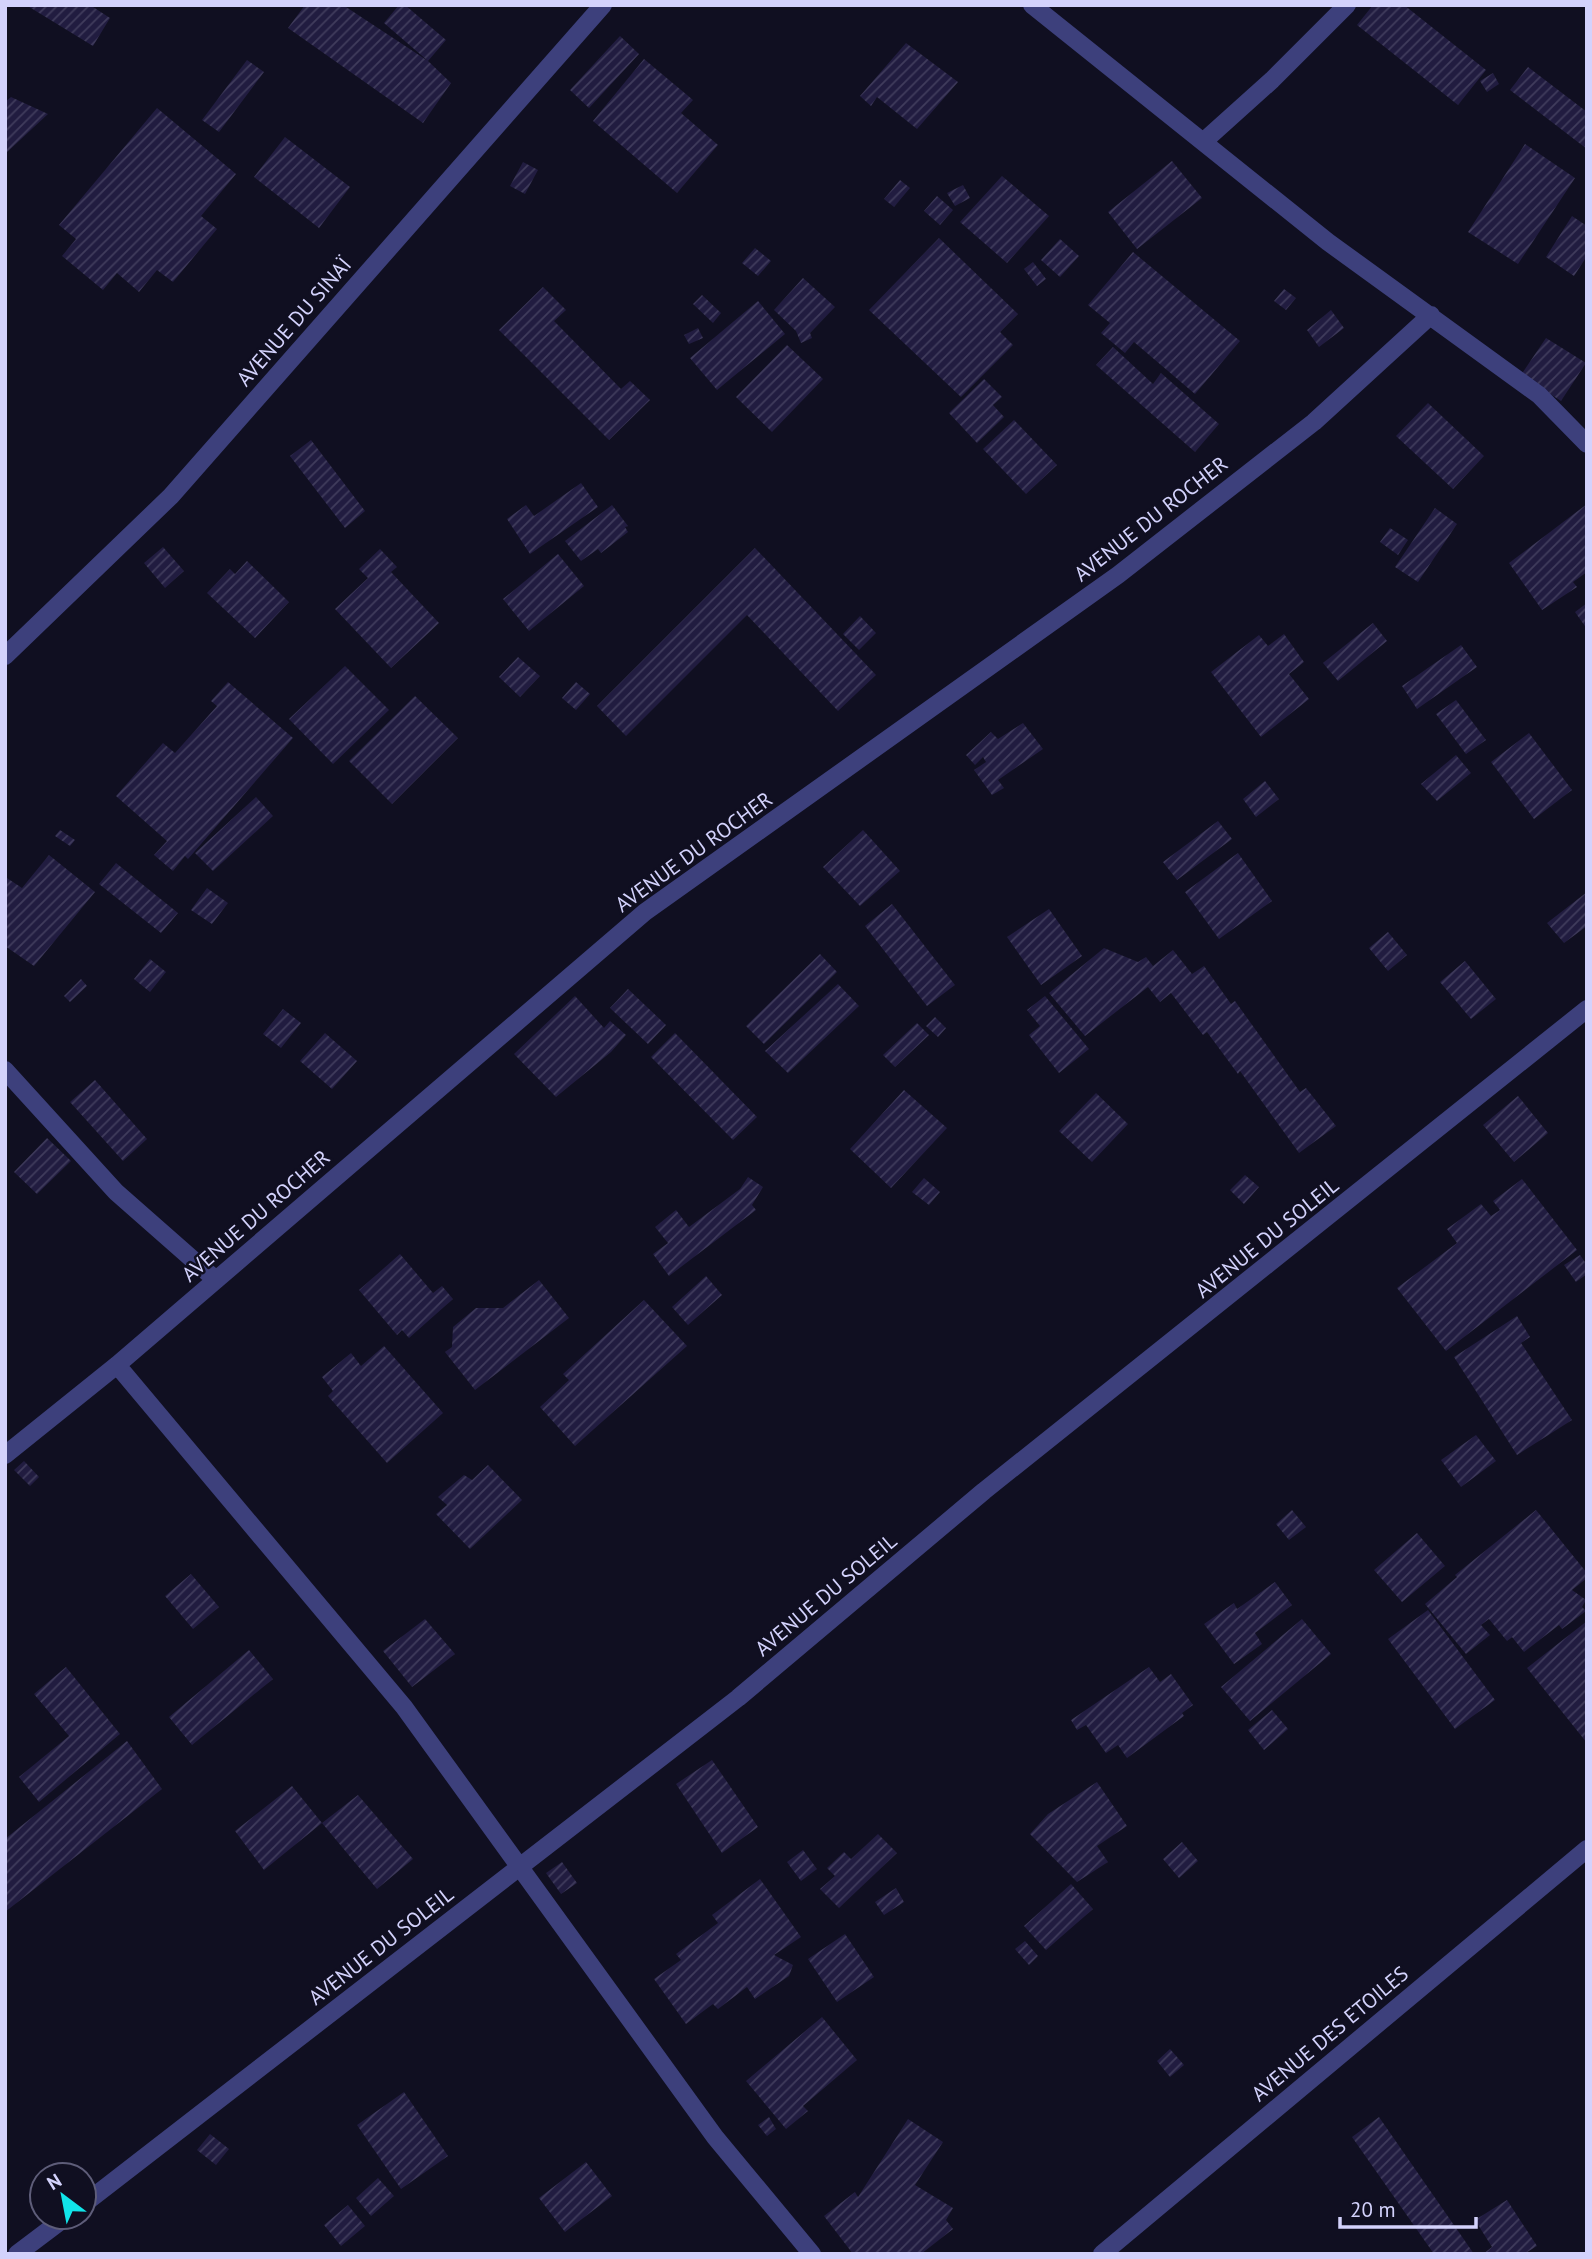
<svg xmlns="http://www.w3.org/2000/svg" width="1592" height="2259" viewBox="0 0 1592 2259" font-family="'PT Sans',sans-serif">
<defs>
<pattern id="building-hatch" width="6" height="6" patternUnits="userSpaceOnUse" patternTransform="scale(1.75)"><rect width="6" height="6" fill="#211c40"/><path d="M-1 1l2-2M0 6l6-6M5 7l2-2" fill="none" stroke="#403c5c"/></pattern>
</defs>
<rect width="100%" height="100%" fill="#100f21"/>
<path fill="url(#building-hatch)" d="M 26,5 L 90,5 L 110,18 L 93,46 Z
M 305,5 L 343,5 L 428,61 L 384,23 L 399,5 L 405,5 L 446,40 L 428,61 L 451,83 L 423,123 L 288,28 Z
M 1373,5 L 1404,5 L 1486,70 L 1458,105 L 1357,25 Z
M 620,36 L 639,54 L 589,108 L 570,90 Z
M 906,43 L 958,82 L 917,129 L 877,97 L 871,106 L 860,96 Z
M 644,59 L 693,100 L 681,113 L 718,145 L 677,193 L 593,121 Z
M 247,60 L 264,72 L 219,132 L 202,120 Z
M 1528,67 L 1587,112 L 1587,149 L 1510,90 Z
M 1493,73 L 1499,84 L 1487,92 L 1480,81 Z
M 11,97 L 48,114 L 5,154 L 5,102 Z
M 157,108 L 236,174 L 201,216 L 217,229 L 173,282 L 157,270 L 139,292 L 117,273 L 103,290 L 62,256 L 76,239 L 59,225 Z
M 285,137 L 350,187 L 319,228 L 254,177 Z
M 1525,144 L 1575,178 L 1518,264 L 1468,232 Z
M 1172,161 L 1202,198 L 1137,249 L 1108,212 Z
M 523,162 L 538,170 L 525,194 L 510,186 Z
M 1002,176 L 1049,216 L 1007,263 L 960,222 Z
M 900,180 L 910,188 L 894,207 L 884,199 Z
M 963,185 L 970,198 L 955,206 L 947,193 Z
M 937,196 L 953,210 L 940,225 L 924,211 Z
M 1572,216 L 1587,226 L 1587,256 L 1574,276 L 1546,257 Z
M 939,238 L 1018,314 L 1000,332 L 1013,345 L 961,397 L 869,310 Z
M 1060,239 L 1079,256 L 1060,277 L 1041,260 Z
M 755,248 L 771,261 L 758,276 L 742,263 Z
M 1133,252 L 1240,341 L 1195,394 L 1134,342 L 1125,353 L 1101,333 L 1110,323 L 1088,305 Z
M 1033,262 L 1046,279 L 1037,286 L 1024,269 Z
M 803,278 L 835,307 L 810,333 L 812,338 L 801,343 L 796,331 L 774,310 Z
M 543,287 L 566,310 L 554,321 L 621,389 L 630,381 L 650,400 L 609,440 L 499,330 Z
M 1284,289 L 1296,298 L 1286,310 L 1274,301 Z
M 702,295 L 721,313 L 713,323 L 693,304 Z
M 758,301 L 785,334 L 717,390 L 690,358 Z
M 1331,310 L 1344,328 L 1319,347 L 1307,330 Z
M 698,328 L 703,338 L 689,344 L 684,335 Z
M 1546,338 L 1586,363 L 1561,401 L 1521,375 Z
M 787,345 L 823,379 L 772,432 L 736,397 Z
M 1113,347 L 1153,384 L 1161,373 L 1219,424 L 1195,452 L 1096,365 Z
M 984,379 L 1002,397 L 993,405 L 1004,417 L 977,443 L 949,413 Z
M 1428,403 L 1484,456 L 1453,489 L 1396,436 Z
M 1014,420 L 1057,465 L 1026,494 L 983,449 Z
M 311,440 L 365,511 L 345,528 L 290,456 Z
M 581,483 L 598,507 L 530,554 L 507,519 L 526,505 L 534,516 Z
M 1587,504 L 1587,572 L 1573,582 L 1577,587 L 1542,610 L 1509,563 Z
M 612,505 L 628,526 L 625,527 L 628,532 L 601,553 L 598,549 L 581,561 L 565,541 Z
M 1435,508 L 1457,524 L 1418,582 L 1395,567 Z
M 1390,528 L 1408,540 L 1398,555 L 1380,542 Z
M 163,547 L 184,571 L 165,588 L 144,563 Z
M 755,548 L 876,675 L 838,711 L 747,615 L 626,736 L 597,706 Z
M 380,549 L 397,567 L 391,572 L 439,623 L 391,668 L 335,609 L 368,578 L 359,569 Z
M 558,554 L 584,586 L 529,631 L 503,599 Z
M 247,561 L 289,602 L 255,638 L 207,593 L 230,569 L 235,574 Z
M 1587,603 L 1587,629 L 1575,612 Z
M 860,616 L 876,633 L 859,650 L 843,634 Z
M 1373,623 L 1387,641 L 1338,681 L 1323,663 Z
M 1284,634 L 1304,662 L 1289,674 L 1309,699 L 1261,737 L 1211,672 L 1259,635 L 1268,646 Z
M 1461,645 L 1477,667 L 1417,709 L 1402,686 Z
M 518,657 L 540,676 L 520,697 L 499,677 Z
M 345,666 L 389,710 L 333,764 L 289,719 Z
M 228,682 L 293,738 L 188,859 L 185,856 L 173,871 L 154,855 L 167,841 L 116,796 L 163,743 L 175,753 L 217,706 L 211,701 Z
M 576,682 L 590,694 L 576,710 L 562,698 Z
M 415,696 L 458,738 L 392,804 L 349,761 Z
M 1456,700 L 1486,740 L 1466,754 L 1436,714 Z
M 1023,723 L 1043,749 L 998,780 L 1004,788 L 992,795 L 974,770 L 986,762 L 983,757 L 975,765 L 966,755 L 991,732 L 998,739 Z
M 1529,733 L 1572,790 L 1534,819 L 1491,762 Z
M 1456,755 L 1471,773 L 1437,801 L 1421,784 Z
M 1265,781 L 1279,799 L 1256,817 L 1243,799 Z
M 256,797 L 273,816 L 213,871 L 195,853 Z
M 1218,821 L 1232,839 L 1177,880 L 1163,862 Z
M 60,830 L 75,840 L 70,846 L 55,836 Z
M 863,830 L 900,871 L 860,906 L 823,867 Z
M 1238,853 L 1272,901 L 1219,939 L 1185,892 Z
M 49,855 L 95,892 L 34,966 L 5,946 L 5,880 L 7,878 L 22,888 Z
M 116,863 L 178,913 L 161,933 L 99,884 Z
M 207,888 L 228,903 L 212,924 L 191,910 Z
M 1587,892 L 1587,926 L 1564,943 L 1547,923 Z
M 892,904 L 955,985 L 927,1006 L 865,926 Z
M 1049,909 L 1082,956 L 1041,985 L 1007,937 Z
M 1388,932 L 1407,955 L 1388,971 L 1369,948 Z
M 1104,948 L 1138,962 L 1146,957 L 1153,966 L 1173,950 L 1192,974 L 1204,966 L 1231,1004 L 1235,1001 L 1300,1092 L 1306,1088 L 1336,1126 L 1299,1153 L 1240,1071 L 1238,1074 L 1207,1032 L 1203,1035 L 1171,993 L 1160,1002 L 1148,987 L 1085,1036 L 1049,993 Z
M 820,954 L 837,972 L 764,1044 L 746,1026 Z
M 150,959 L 166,972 L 150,992 L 134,979 Z
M 1465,961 L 1496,999 L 1471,1019 L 1440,982 Z
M 81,979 L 87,986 L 70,1002 L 64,996 Z
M 838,984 L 859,1006 L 788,1073 L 765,1051 Z
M 628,989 L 666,1025 L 648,1044 L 610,1008 Z
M 575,996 L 604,1028 L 610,1021 L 626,1035 L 611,1052 L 556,1097 L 514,1054 Z
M 1045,996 L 1089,1049 L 1059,1073 L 1029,1035 L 1040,1026 L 1027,1010 Z
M 283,1009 L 301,1023 L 281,1048 L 263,1034 Z
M 935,1017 L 946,1028 L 938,1037 L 926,1026 Z
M 917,1023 L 929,1035 L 895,1067 L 883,1055 Z
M 325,1033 L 357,1061 L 332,1089 L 300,1061 Z
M 675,1033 L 757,1117 L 733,1140 L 651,1057 Z
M 95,1080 L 147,1139 L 123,1161 L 70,1102 Z
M 904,1090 L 947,1128 L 891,1188 L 850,1149 Z
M 1096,1093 L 1128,1124 L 1092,1162 L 1059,1131 Z
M 1518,1096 L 1548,1133 L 1514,1162 L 1483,1125 Z
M 47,1138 L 71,1161 L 37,1194 L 14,1172 Z
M 1245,1175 L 1259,1187 L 1244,1204 L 1230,1190 Z
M 748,1177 L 763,1187 L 752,1205 L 756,1210 L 669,1276 L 653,1254 L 668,1243 L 655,1227 L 676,1210 L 689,1227 L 740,1189 Z
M 924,1178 L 940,1192 L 929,1205 L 912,1192 Z
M 1522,1179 L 1577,1250 L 1446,1351 L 1397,1288 L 1457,1243 L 1447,1229 L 1481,1204 L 1491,1216 L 1500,1210 L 1493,1201 Z
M 400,1254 L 433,1293 L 442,1286 L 453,1299 L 409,1338 L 402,1330 L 397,1335 L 359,1290 Z
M 1580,1255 L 1587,1265 L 1587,1274 L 1576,1282 L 1564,1265 Z
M 706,1276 L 722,1295 L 688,1325 L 672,1307 Z
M 539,1280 L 569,1318 L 475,1390 L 445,1352 L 452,1347 L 453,1327 L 476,1308 L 503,1308 Z
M 644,1300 L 687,1346 L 575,1446 L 540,1407 L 569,1380 L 563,1374 Z
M 1517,1316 L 1530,1337 L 1521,1343 L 1572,1420 L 1517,1455 L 1454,1357 Z
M 384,1346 L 443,1413 L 387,1463 L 328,1396 L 333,1391 L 322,1377 L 351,1353 L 361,1366 Z
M 1476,1435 L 1496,1461 L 1461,1487 L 1441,1460 Z
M 24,1461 L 39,1477 L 30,1486 L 14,1470 Z
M 488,1465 L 522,1500 L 470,1549 L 436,1514 L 447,1505 L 438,1497 L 464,1475 L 472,1480 Z
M 1292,1510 L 1306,1527 L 1289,1540 L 1276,1524 Z
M 1536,1510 L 1587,1573 L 1587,1578 L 1572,1590 L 1586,1600 L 1582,1607 L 1586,1611 L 1562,1629 L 1559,1625 L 1524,1652 L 1512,1637 L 1507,1641 L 1489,1619 L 1481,1625 L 1490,1635 L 1466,1654 L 1425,1604 L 1457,1577 L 1455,1575 Z
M 1417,1533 L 1445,1566 L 1402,1602 L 1374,1570 Z
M 191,1574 L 219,1607 L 193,1629 L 165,1596 Z
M 1275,1582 L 1292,1605 L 1255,1633 L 1262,1644 L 1234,1664 L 1204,1624 L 1234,1603 L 1237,1609 Z
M 1428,1610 L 1495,1700 L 1455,1729 L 1388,1639 Z
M 425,1619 L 455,1654 L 412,1687 L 383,1651 Z
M 1302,1619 L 1331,1654 L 1250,1721 L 1221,1687 Z
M 1587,1621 L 1587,1743 L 1527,1668 Z
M 249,1650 L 273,1679 L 192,1745 L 169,1717 Z
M 66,1667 L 120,1734 L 39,1802 L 19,1777 L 69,1736 L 34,1694 Z
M 1149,1667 L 1160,1682 L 1171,1674 L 1193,1705 L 1182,1713 L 1184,1716 L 1127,1758 L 1118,1745 L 1106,1753 L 1086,1725 L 1077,1730 L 1071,1720 Z
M 1272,1710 L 1288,1729 L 1264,1750 L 1248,1730 Z
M 127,1741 L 162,1789 L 5,1912 L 5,1839 Z
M 712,1760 L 758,1827 L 722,1853 L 676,1784 Z
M 1097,1782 L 1127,1826 L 1097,1846 L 1108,1862 L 1077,1882 L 1030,1834 L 1048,1814 Z
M 292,1786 L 322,1823 L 264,1870 L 235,1831 Z
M 358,1795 L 413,1859 L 377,1889 L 322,1823 Z
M 878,1834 L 897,1853 L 839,1908 L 820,1889 L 835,1876 L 827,1868 L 844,1852 L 851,1859 Z
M 1182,1842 L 1198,1861 L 1179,1878 L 1163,1859 Z
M 803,1850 L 817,1869 L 801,1881 L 787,1862 Z
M 562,1862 L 577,1883 L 561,1894 L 546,1873 Z
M 760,1879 L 801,1937 L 774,1955 L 793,1965 L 789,1976 L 755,1999 L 747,1987 L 718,2009 L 713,2004 L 686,2024 L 654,1979 L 681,1960 L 676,1954 L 718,1923 L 712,1915 Z
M 1071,1884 L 1093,1909 L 1046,1950 L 1024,1926 Z
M 896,1888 L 904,1902 L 884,1915 L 875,1902 Z
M 845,1934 L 874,1977 L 837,2002 L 808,1959 Z
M 1025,1941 L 1038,1956 L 1029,1965 L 1015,1949 Z
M 822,2017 L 857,2060 L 803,2106 L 808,2111 L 786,2129 L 746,2081 Z
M 1170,2049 L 1184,2065 L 1170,2077 L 1157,2061 Z
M 404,2092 L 448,2156 L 401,2189 L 357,2125 Z
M 769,2117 L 776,2129 L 767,2136 L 758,2125 Z
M 1379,2117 L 1474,2254 L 1434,2254 L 1352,2137 Z
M 908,2119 L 943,2142 L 915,2185 L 953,2208 L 946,2220 L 953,2229 L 921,2254 L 853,2254 L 824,2216 L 855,2192 L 858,2197 Z
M 210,2134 L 229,2149 L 216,2165 L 197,2150 Z
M 586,2162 L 612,2196 L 565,2232 L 539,2198 Z
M 378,2178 L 394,2196 L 371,2216 L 356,2198 Z
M 1507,2200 L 1537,2246 L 1524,2254 L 1483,2254 L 1492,2247 L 1475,2220 Z
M 348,2205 L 365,2226 L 341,2246 L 324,2225 Z"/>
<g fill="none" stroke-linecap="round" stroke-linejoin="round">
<path stroke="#3d407c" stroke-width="18" d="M 1032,5 L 1328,242 L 1539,395 L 1587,444
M 1203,142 L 1272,80 L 1347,5
M 5,656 L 171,496 L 603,5
M 5,1070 L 116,1192 L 216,1280
M 117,1365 L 404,1707 L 715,2137 L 812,2254
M 5,1455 L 117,1365 L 645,912 L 1118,575 L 1314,422 L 1431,315
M 84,2204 L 738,1698 L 984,1491 L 1587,1009
M 17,2254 L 66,2217
M 1102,2254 L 1587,1849"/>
</g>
<g text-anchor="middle" stroke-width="5" stroke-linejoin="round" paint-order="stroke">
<g font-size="21" fill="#d3d2fc" stroke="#100f21">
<text transform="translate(294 322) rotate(-49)" y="7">AVENUE DU SINAÏ</text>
<text transform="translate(1151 519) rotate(-38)" y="7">AVENUE DU ROCHER</text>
<text transform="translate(694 852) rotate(-36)" y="7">AVENUE DU ROCHER</text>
<text transform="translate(256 1216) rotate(-41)" y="7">AVENUE DU ROCHER</text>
<text transform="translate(1267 1238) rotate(-39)" y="7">AVENUE DU SOLEIL</text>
<text transform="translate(826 1595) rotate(-40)" y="7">AVENUE DU SOLEIL</text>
<text transform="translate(381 1946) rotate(-38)" y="7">AVENUE DU SOLEIL</text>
<text transform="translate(1330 2034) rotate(-40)" y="7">AVENUE DES ETOILES</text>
</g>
</g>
<rect width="1592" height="2259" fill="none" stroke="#d3d2fc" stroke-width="14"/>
<g transform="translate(63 2196) rotate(328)"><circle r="33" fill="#100f21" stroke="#5e5d79" stroke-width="2"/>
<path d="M0-5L12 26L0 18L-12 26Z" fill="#11e5e9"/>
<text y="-10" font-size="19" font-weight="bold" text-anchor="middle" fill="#d3d2fc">N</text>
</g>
<path d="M1340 2217v10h136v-10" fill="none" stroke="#d3d2fc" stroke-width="3.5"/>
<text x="1350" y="2217" font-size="21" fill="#d3d2fc" stroke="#100f21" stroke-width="5" paint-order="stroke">20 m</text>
</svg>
